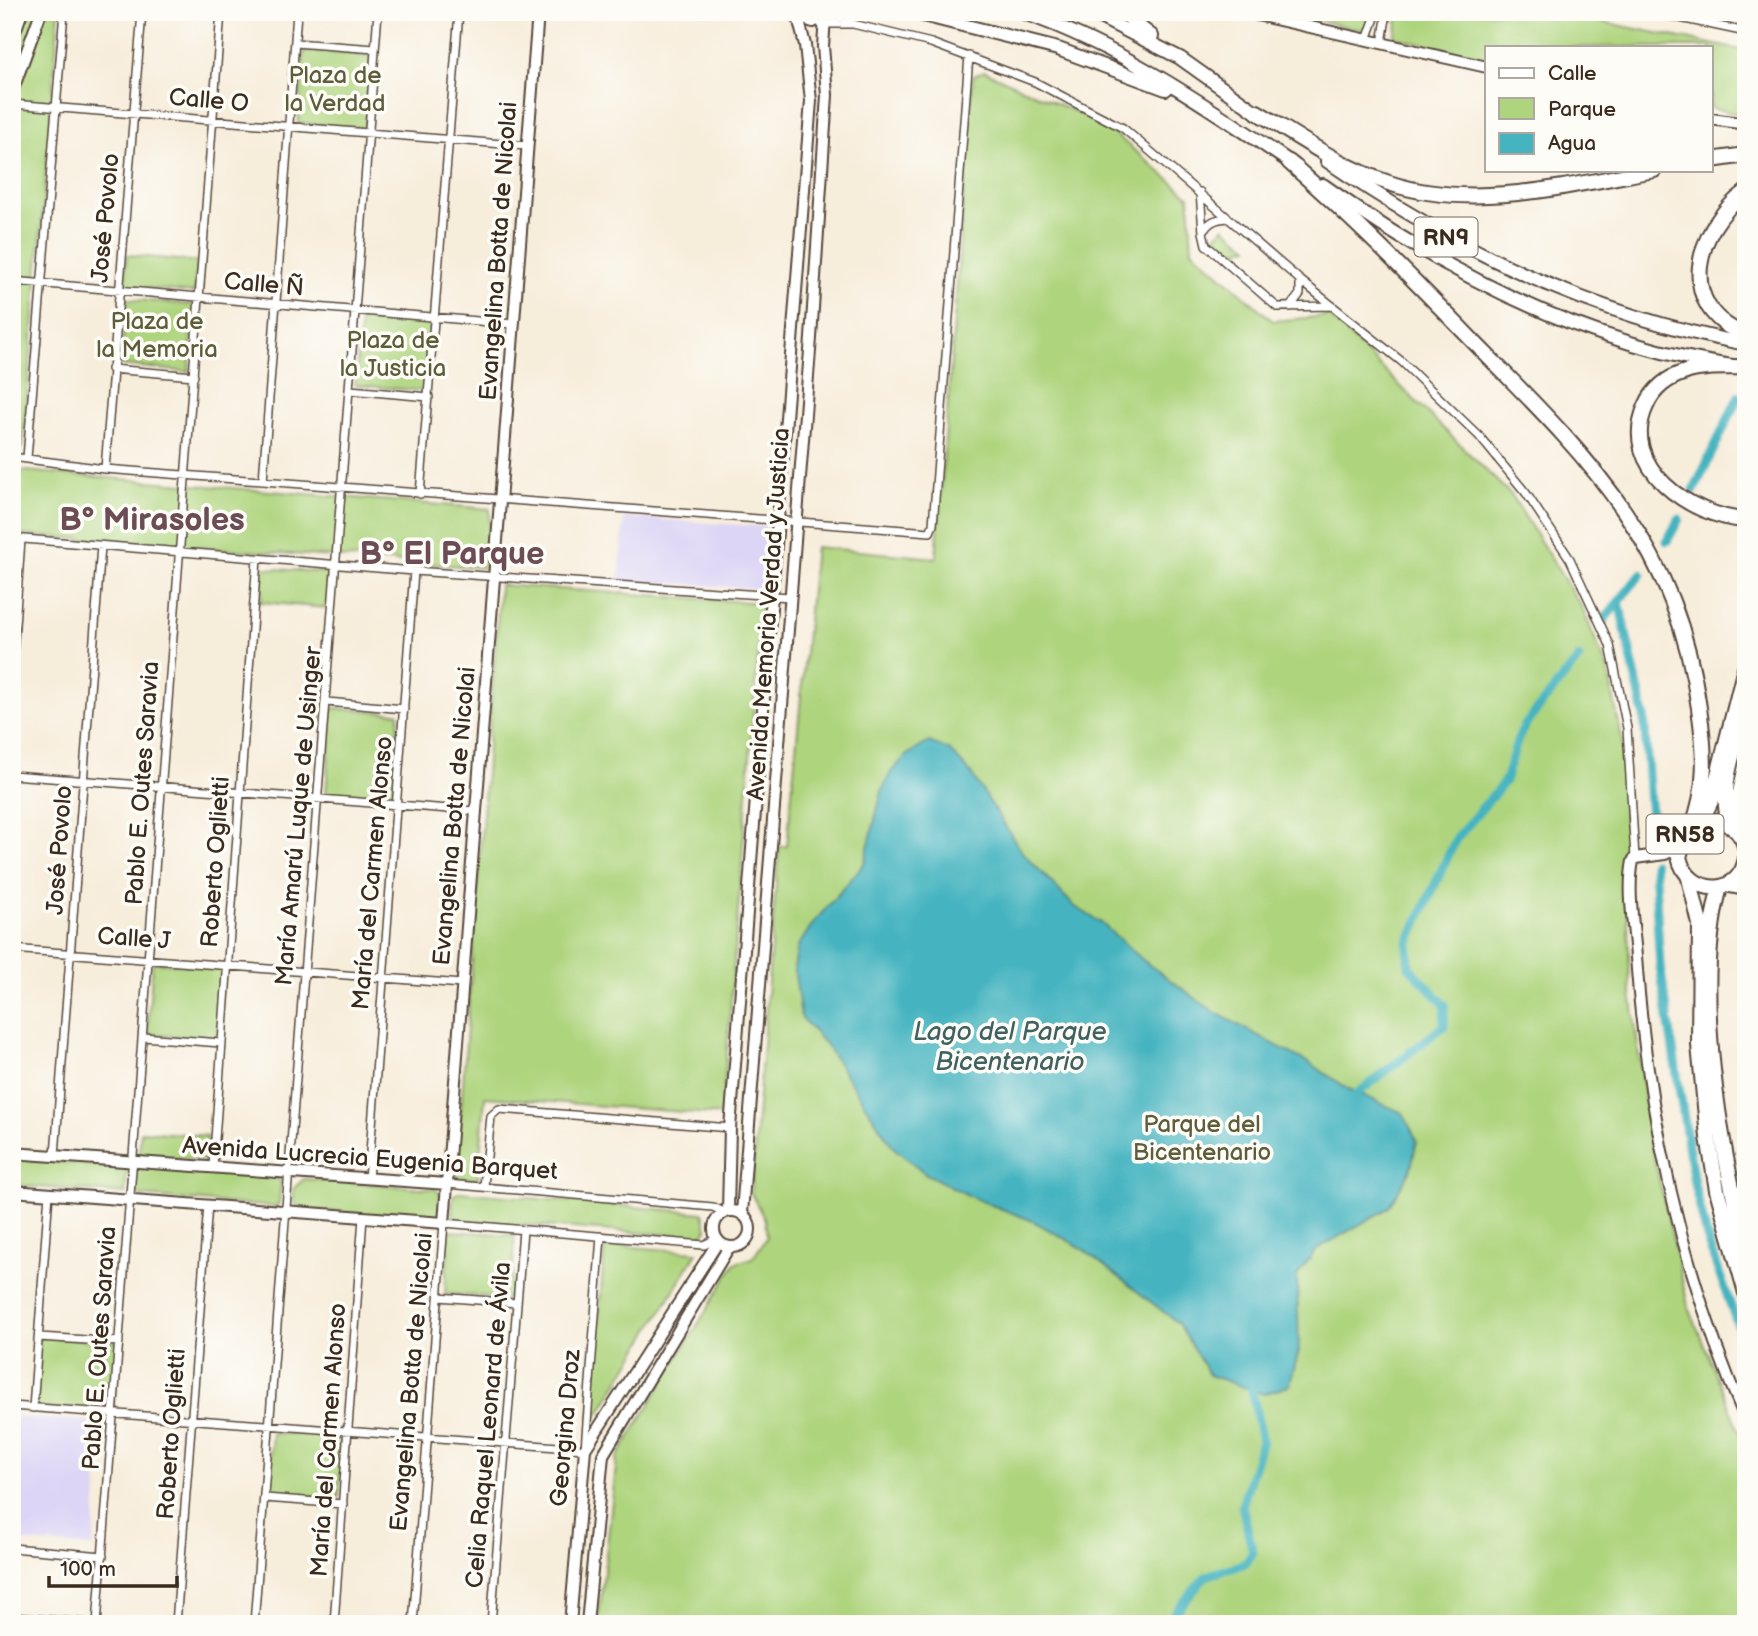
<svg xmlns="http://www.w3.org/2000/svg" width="1758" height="1636" viewBox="0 0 1758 1636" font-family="'Balsamiq Sans',sans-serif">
<rect width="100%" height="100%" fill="#fdfcf7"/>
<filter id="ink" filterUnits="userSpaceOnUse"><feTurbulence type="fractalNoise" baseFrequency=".0143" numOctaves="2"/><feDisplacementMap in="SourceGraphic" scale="14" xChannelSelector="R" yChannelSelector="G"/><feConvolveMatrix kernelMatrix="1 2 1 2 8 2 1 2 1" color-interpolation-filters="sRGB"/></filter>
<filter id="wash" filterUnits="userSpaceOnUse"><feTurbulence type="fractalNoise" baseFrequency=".00686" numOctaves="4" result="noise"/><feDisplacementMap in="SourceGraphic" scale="28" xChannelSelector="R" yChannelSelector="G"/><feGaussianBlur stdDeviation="1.57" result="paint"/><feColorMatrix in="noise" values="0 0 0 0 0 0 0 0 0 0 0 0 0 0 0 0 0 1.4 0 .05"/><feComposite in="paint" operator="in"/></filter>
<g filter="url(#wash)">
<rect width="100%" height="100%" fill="#f7eddb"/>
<path fill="#ddd5f6" d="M 624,517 L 770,527 L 764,589 L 619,580 Z
M 12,1416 L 102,1422 L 93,1547 L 12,1541 Z"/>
<path fill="#aed47d" stroke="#747f4e" stroke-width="2" d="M 12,12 L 59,12 L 23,448 L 12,448 Z
M 1283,12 L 1370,12 L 1367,27 L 1361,30 Z
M 1400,12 L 1553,12 L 1746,51 L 1746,116 L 1711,108 L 1711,47 L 1487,47 L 1487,59 L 1394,37 Z
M 304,51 L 371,56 L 366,128 L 298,123 Z
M 984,71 L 1103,124 L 1189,196 L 1192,250 L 1273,321 L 1329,316 L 1512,496 L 1582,608 L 1608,670 L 1622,740 L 1630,984 L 1649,1136 L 1688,1305 L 1746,1449 L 1746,1624 L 598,1624 L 617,1458 L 735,1263 L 753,1258 L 767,1237 L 765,1220 L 751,1193 L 779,847 L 787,846 L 815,547 L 936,558 L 973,76 Z
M 1224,227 L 1249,247 L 1239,249 L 1240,256 L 1237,260 L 1213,240 Z
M 127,255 L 198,262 L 194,293 L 124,286 Z
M 126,299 L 194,305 L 189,372 L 121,365 Z
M 361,316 L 431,321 L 425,391 L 355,385 Z
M 12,470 L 490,509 L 487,568 L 12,534 Z
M 263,568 L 330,573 L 327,608 L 261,602 Z
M 500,585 L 762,603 L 722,1115 L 485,1097 L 478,1179 L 456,1177 Z
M 332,708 L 399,713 L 393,799 L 326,794 Z
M 153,962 L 223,968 L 217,1040 L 147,1034 Z
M 141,1131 L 208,1136 L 205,1160 L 139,1155 Z
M 12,1159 L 127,1167 L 125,1194 L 12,1185 Z
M 144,1166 L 277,1178 L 281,1182 L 279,1203 L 276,1207 L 141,1196 L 136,1193 L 137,1171 Z
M 304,1179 L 434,1189 L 440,1193 L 440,1214 L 433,1219 L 301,1209 L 294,1203 L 293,1189 Z
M 459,1192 L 703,1213 L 707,1229 L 701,1237 L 456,1220 L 452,1215 L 453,1196 Z
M 449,1231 L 515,1235 L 511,1298 L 445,1294 Z
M 605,1245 L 697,1252 L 595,1420 L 590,1419 Z
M 39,1337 L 119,1342 L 113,1414 L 33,1408 Z
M 272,1433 L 342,1437 L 339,1498 L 268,1494 Z"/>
<path fill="#45b4c0" stroke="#406f6f" stroke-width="2" d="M 929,742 L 949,750 L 971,773 L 1022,852 L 1074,906 L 1100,922 L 1144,961 L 1216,1013 L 1309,1063 L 1349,1089 L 1403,1113 L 1417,1141 L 1410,1171 L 1388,1208 L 1316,1250 L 1297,1276 L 1299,1351 L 1289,1386 L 1263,1394 L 1209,1375 L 1178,1323 L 1080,1247 L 1033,1221 L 976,1199 L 926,1174 L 893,1147 L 826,1045 L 801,1017 L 794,968 L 798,946 L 815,921 L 864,864 L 882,791 L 891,772 L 907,755 Z"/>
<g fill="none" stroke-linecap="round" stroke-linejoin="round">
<path stroke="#45b4c0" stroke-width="9" d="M 1694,490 L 1739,396
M 1667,541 L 1679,519
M 1619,602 L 1644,715 L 1653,847
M 1603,621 L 1641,574
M 1654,863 L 1660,966 L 1694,1183 L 1709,1245 L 1746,1348
M 1349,1100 L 1444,1026 L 1445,1005 L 1409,967 L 1408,943 L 1456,839 L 1505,781 L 1518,739 L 1525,725 L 1579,658
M 1165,1624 L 1206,1576 L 1246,1563 L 1253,1552 L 1242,1506 L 1262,1441 L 1250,1381"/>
</g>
</g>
<g filter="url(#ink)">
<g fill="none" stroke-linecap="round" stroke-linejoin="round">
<g stroke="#57473a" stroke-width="10">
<path id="street" d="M 838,12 L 853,24
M 1652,12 L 1746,32
M 821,24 L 853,24 L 931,43 L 1035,82 L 1123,128 L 1228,218
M 1367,40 L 1377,12
M 295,43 L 375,49
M 1382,43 L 1387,12
M 12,104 L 527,146
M 1200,192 L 1203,232
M 1300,280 L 1401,361 L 1479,436 L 1526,493 L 1570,559 L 1610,645 L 1627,728 L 1635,858
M 12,281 L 513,324
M 1290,307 L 1300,294 L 1300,280 L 1228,218 C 1216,219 1209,221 1203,232 L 1206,245 L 1277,307 L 1333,306
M 111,369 L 194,376
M 350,390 L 429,397
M 12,457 L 105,469 L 930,532 L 933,525 L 969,56
M 27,458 L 64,12
M 105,469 L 142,12
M 263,481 L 297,12
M 420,494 L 459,12
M 12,538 L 414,571 L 790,597
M 12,669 L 21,539
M 327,702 L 404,709
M 12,775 L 475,811
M 12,949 L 462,984
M 143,1037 L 221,1043
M 55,1155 L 101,546
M 213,1167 L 257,559
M 368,1179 L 414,571
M 447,1184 L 713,1207 L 724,1212
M 484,1186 L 491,1116 L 499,1109 L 730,1128
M 439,1297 L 517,1303
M 39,1337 L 119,1342
M 12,1406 L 585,1449 L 601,1236
M 33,1408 L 49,1193
M 265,1498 L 343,1504
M 12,1548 L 103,1556
M 12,1617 L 99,1624
M 97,1624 L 221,12
M 176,1624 L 208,1205
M 254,1624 L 378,12
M 334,1624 L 363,1217
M 413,1624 L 444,1223 L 704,1245 L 716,1239
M 491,1624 L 523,1230"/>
</g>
<g stroke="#57473a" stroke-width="14">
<path id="secondary" d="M 1244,12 L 1487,67
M 796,16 L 813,22 L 828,14
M 12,40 L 22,12
M 12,92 L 41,12
M 1711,119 L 1746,124
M 1679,847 L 1665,854 L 1635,858 L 1633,861 C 1627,891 1634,927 1636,957 C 1647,1114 1682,1275 1746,1420
M 1725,886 L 1746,890
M 12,1153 L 447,1184
M 12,1191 L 444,1223 L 538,12
M 728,1210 L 730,1128 L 811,101 L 805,45 L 798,17
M714 1229a18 18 0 1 1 36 0a18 18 0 1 1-36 0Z
M 742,1213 L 811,338 L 827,95 L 823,46 L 825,18
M 570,1624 L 585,1449 L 718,1242
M 587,1624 L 603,1455 L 729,1247"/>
</g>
<g stroke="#57473a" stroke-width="16">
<path id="primary" d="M 911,12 L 1058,49 L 1166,89
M 1021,12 C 1121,46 1210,108 1297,167
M 1090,12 L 1180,58 L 1263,117
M 1121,12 L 1152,36
M 1327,161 C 1459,251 1587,314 1746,344
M 1323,185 C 1448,275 1591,348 1746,368"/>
</g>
<g stroke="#57473a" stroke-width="18">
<path id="highway" d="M 1257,112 C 1299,137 1342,168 1389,183 C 1472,211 1571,185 1654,170
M 1711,160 L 1746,155
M 1289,162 C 1353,218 1412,278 1471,339 C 1584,454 1676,539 1699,708 C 1705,749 1708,788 1692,827
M 1746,192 C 1695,229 1674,308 1746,335
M 1739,367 C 1722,368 1702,366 1686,372 C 1668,377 1653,389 1646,406 C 1618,467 1691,517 1746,520
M 1703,817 L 1712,799 L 1746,664
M 1730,825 C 1717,790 1736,745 1746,710
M 1739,833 L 1739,797 L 1746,766
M 1746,850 C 1742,830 1727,819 1706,821 L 1686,833 L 1679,857 C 1688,897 1741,898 1746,857
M 1689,878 L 1700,924 L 1699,1045 L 1708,1137 L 1717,1190 L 1746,1293
M 1720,887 C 1692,989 1720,1146 1746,1248"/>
</g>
<use href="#street" stroke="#fff" stroke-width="7"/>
<use href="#secondary" stroke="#fff" stroke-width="10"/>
<use href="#primary" stroke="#fff" stroke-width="12"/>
<use href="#highway" stroke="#fff" stroke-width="14"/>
</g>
</g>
<g text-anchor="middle" stroke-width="7" stroke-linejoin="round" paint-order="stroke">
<g fill="#fdfcf7" stroke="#75695f" stroke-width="2">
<rect x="1414.5" y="217.5" width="63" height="39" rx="5"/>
<rect x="1646.5" y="814.5" width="77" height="39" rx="5"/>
</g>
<g font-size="23" font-weight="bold" fill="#3b2a1e">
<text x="1446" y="245">RN9</text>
<text x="1685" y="842">RN58</text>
</g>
<g font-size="24" fill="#5e5d3a" stroke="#fdfcf7">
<text x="335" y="83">Plaza de<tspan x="335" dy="28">la Verdad</tspan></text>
<text x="157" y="329">Plaza de<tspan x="157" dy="28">la Memoria</tspan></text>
<text x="393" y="348">Plaza de<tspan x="393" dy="28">la Justicia</tspan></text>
<text x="1202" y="1132">Parque del<tspan x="1202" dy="28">Bicentenario</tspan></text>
</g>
<g font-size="24" fill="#3b2a1e" stroke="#fdfcf7">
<text transform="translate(209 100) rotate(5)" y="8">Calle O</text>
<text transform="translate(105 218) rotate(-85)" y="8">José Povolo</text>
<text transform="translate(498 251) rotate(-86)" y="8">Evangelina Botta de Nicolai</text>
<text transform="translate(264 284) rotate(5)" y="8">Calle Ñ</text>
<text transform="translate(768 614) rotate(-86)" y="8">Avenida Memoria Verdad y Justicia</text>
<text transform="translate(142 783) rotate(-86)" y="8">Pablo E. Outes Saravia</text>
<text transform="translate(298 816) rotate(-85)" y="8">María Amarú Luque de Usinger</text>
<text transform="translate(454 816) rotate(-85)" y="8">Evangelina Botta de Nicolai</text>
<text transform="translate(59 850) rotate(-86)" y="8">José Povolo</text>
<text transform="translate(215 862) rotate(-86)" y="8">Roberto Oglietti</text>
<text transform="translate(372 873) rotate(-85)" y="8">María del Carmen Alonso</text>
<text transform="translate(134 938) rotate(4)" y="8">Calle J</text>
<text transform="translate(370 1158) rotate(4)" y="8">Avenida Lucrecia Eugenia Barquet</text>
<text transform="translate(99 1348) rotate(-86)" y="8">Pablo E. Outes Saravia</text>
<text transform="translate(411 1382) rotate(-85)" y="8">Evangelina Botta de Nicolai</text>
<text transform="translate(488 1425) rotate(-85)" y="8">Celia Raquel Leonard de Ávila</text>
<text transform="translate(565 1428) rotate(-85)" y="8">Georgina Droz</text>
<text transform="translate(171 1434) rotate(-86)" y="8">Roberto Oglietti</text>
<text transform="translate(328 1440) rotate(-86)" y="8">María del Carmen Alonso</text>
</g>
<g font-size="26" font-style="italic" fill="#3f615f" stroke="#fdfcf7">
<text x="1010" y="1040">Lago del Parque<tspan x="1010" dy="30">Bicentenario</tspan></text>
</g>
<g font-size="32" font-weight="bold" fill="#6d4d55" stroke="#fdfcf7">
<text x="152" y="530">Bº Mirasoles</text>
<text x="452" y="564">Bº El Parque</text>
</g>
</g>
<rect width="1758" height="1636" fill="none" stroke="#fdfcf7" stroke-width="42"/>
<rect x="1485" y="46" width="228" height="126" fill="#fdfcf7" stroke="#afa8a0" stroke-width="2"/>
<rect x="1499" y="68" width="35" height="10" fill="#ffffff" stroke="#afa8a0" stroke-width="2"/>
<text x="1548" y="80" font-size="21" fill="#3b2a1e">Calle</text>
<rect x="1499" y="98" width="35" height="21" fill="#aed47d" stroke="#afa8a0" stroke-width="2"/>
<text x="1548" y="116" font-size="21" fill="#3b2a1e">Parque</text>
<rect x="1499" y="133" width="35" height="21" fill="#45b4c0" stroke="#afa8a0" stroke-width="2"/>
<text x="1548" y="150" font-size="21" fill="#3b2a1e">Agua</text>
<path d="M49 1576v10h128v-10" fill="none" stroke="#3b2a1e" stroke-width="3.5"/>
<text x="60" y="1576" font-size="21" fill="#3b2a1e" stroke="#fdfcf7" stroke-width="5" paint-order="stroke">100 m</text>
</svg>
